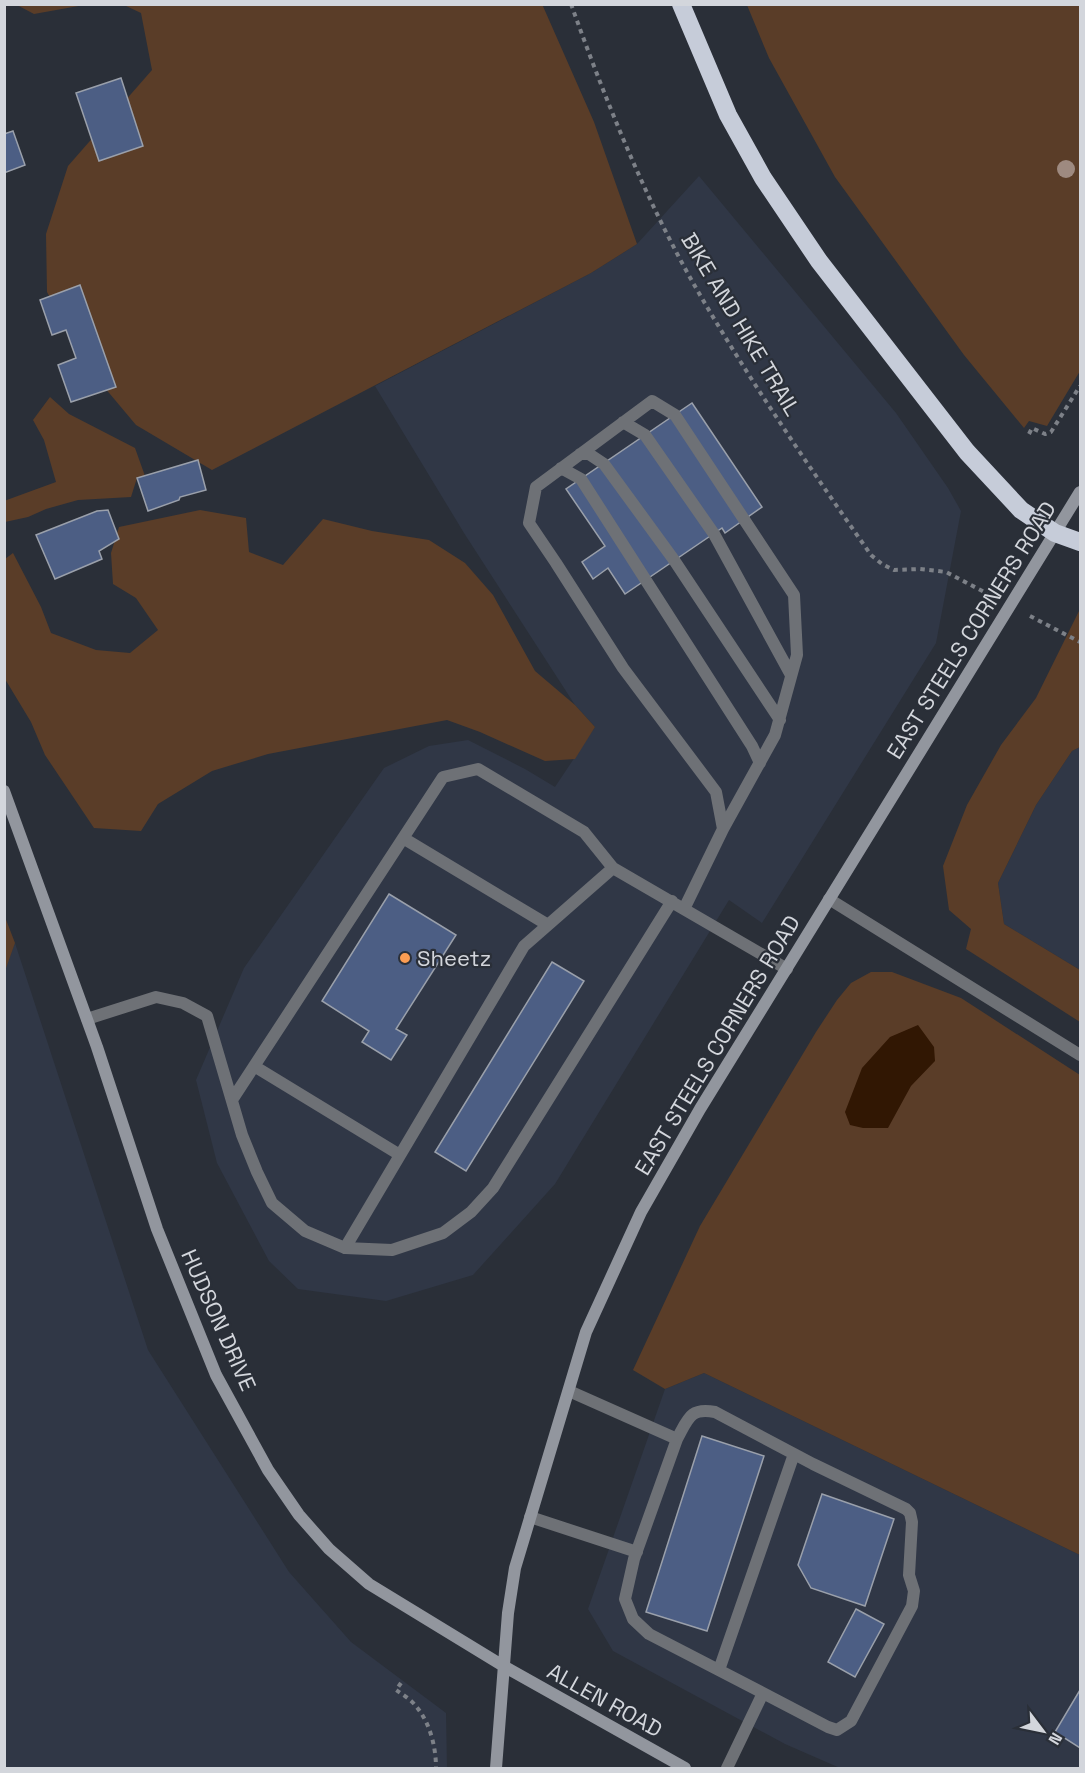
<svg xmlns="http://www.w3.org/2000/svg" width="1085" height="1773" viewBox="0 0 1085 1773" font-family="'Space Grotesk',sans-serif">
<rect width="100%" height="100%" fill="#2a2f38"/>
<path fill="#303746" d="M 699,176 L 896,413 L 948,488 L 961,511 L 936,643 L 762,923 L 729,900 L 555,1184 L 473,1275 L 386,1301 L 298,1289 L 269,1261 L 217,1163 L 196,1080 L 244,968 L 384,768 L 429,746 L 468,740 L 525,769 L 555,787 L 595,727 L 575,705 L 464,533 L 375,386 L 591,273 L 637,244 Z
M 1080,747 L 1080,970 L 1004,924 L 998,883 L 1036,805 L 1072,751 Z
M 15,943 L 148,1350 L 289,1572 L 351,1642 L 446,1713 L 447,1768 L 5,1768 L 4,971 Z
M 704,1373 L 1080,1555 L 1080,1768 L 840,1768 L 785,1744 L 613,1651 L 588,1609 L 665,1389 Z"/>
<path fill="#5a3d28" d="M 542,4 L 594,122 L 637,244 L 591,273 L 212,470 L 136,425 L 89,369 L 47,292 L 46,234 L 68,166 L 152,70 L 141,13 L 124,5 Z
M 17,5 L 84,5 L 34,14 Z
M 747,5 L 1080,5 L 1080,371 L 1047,426 L 1029,421 L 1024,428 L 964,355 L 835,177 L 769,58 Z
M 50,397 L 69,414 L 135,448 L 145,476 L 137,478 L 131,497 L 78,500 L 46,509 L 28,517 L 5,522 L 4,501 L 56,482 L 44,440 L 33,420 Z
M 200,510 L 246,518 L 249,552 L 283,565 L 323,519 L 372,531 L 429,540 L 465,563 L 493,595 L 535,671 L 575,705 L 595,727 L 575,759 L 545,761 L 480,732 L 447,720 L 268,754 L 212,771 L 158,804 L 141,831 L 94,828 L 45,755 L 31,722 L 5,679 L 5,559 L 13,553 L 41,607 L 51,633 L 96,650 L 130,653 L 158,630 L 136,598 L 113,584 L 111,553 L 119,527 Z
M 1080,609 L 1080,747 L 1072,751 L 1036,805 L 998,883 L 1004,924 L 1080,970 L 1080,1022 L 966,949 L 971,929 L 949,910 L 943,866 L 967,805 L 1001,745 L 1036,698 Z
M 5,917 L 15,943 L 5,971 L 4,971 Z
M 871,972 L 892,972 L 961,998 L 1080,1075 L 1080,1555 L 704,1373 L 665,1389 L 633,1370 L 700,1226 L 816,1032 L 837,1000 L 851,983 Z"/>
<path fill="#311703" d="M 918,1025 L 934,1047 L 935,1061 L 911,1086 L 888,1128 L 863,1128 L 850,1125 L 845,1112 L 862,1068 L 890,1037 Z"/>
<path fill="#4c5e84" stroke="#9aa0ab" stroke-width="1.5" d="M 121,78 L 143,146 L 99,161 L 76,93 Z
M 13,131 L 25,165 L 4,173 L 4,134 Z
M 80,285 L 116,387 L 71,402 L 58,365 L 76,358 L 66,330 L 52,335 L 40,300 Z
M 692,403 L 762,507 L 725,533 L 722,528 L 625,594 L 608,568 L 593,579 L 582,562 L 605,546 L 566,489 Z
M 198,460 L 206,490 L 180,497 L 179,500 L 148,511 L 137,478 Z
M 108,510 L 119,539 L 99,551 L 102,559 L 55,579 L 36,535 L 97,511 Z
M 389,894 L 456,935 L 396,1029 L 407,1035 L 391,1060 L 362,1042 L 369,1031 L 322,1001 Z
M 552,962 L 584,981 L 466,1171 L 435,1152 Z
M 702,1436 L 764,1456 L 707,1631 L 646,1612 Z
M 822,1494 L 894,1519 L 865,1606 L 811,1588 L 798,1565 Z
M 856,1609 L 884,1624 L 855,1677 L 828,1662 Z
M 1080,1690 L 1080,1748 L 1055,1732 Z"/>
<g fill="none" stroke-linecap="round" stroke-linejoin="round">
<path stroke="#7d8188" stroke-width="4" stroke-dasharray="4.5 4.5" stroke-linecap="butt" d="M 571,4 C 605,99 646,201 696,288 C 749,380 810,468 871,555 L 882,564 L 894,570 L 920,569 L 946,572 L 992,596
M 1029,434 L 1032,428 L 1045,434 L 1051,432 L 1080,386
M 1030,616 L 1080,642
M 401,1683 L 396,1690 C 402,1694 410,1699 415,1705 C 430,1722 436,1747 436,1768"/>
<path stroke="#6e7176" stroke-width="12" d="M 623,422 L 645,435 L 714,534 L 791,675
M 580,454 L 589,454 L 604,464 L 674,560 L 780,720
M 561,468 L 581,479 L 752,746 L 760,763
M 403,838 L 548,925
M 684,909 L 723,829 L 716,792 L 623,668 L 556,563 L 529,523 L 536,487 L 652,401 L 675,415 L 794,595 L 797,655 L 775,735 L 723,829
M 87,1019 L 156,997 L 183,1003 L 207,1016 L 242,1135 L 257,1172 L 272,1203 L 305,1231 L 345,1248 L 392,1250 L 443,1233 L 471,1212 L 493,1188 L 672,901
M 254,1066 L 400,1155
M 232,1100 L 443,777 L 478,769 L 584,832 L 613,868
M 345,1248 L 524,946 L 613,868 L 787,969
M 569,1391 L 677,1439 L 634,1559 L 625,1599 L 633,1619 L 649,1634 L 763,1693 L 727,1768
M 677,1439 C 688,1419 690,1407 715,1412 L 813,1464 L 906,1509 L 910,1513 L 912,1522 L 909,1575 L 914,1591 L 912,1606 L 851,1721 L 837,1730 L 828,1727 L 763,1693
M 530,1517 L 637,1552
M 719,1670 L 794,1454"/>
<path stroke="#6e7176" stroke-width="12" d="M 829,899 L 1080,1055"/>
<path stroke="#92969e" stroke-width="12" d="M 4,791 L 97,1047 L 157,1229 L 216,1375 L 268,1470 L 299,1515 L 329,1549 L 369,1584 L 505,1667 L 685,1768
M 496,1768 L 508,1613 L 515,1568 L 586,1332 L 641,1212 L 700,1109 L 1080,492"/>
<path stroke="#c6ccd9" stroke-width="18" d="M 681,4 L 728,115 L 763,178 L 819,261 L 967,452 L 1021,510 L 1055,533 L 1080,542"/>
</g>
<circle fill="#9e8a80" cx="1066" cy="169" r="9"/>
<circle fill="#fc9d53" stroke="#2a2f38" stroke-width="2" cx="405" cy="958" r="6"/>
<g text-anchor="middle" stroke-width="4.5" stroke-linejoin="round" paint-order="stroke">
<g font-size="22" fill="#d3d6dc" stroke="#2a2f38">
<text transform="translate(741 324) rotate(59)" y="8">BIKE AND HIKE TRAIL</text>
<text transform="translate(971 630) rotate(-58)" y="8">EAST STEELS CORNERS ROAD</text>
<text transform="translate(717 1045) rotate(-59)" y="8">EAST STEELS CORNERS ROAD</text>
<text transform="translate(219 1320) rotate(66)" y="8">HUDSON DRIVE</text>
<text transform="translate(605 1700) rotate(29)" y="8">ALLEN ROAD</text>
</g>
<g font-size="22" fill="#d3d6dc" stroke="#2a2f38" text-anchor="start">
<text x="417" y="966">Sheetz</text>
</g>
</g>
<rect width="1085" height="1773" fill="none" stroke="#d3d6dc" stroke-width="12"/>
<g transform="translate(1043 1731) rotate(122)" stroke="#2a2f38" stroke-width="4.5" paint-order="stroke">
<path d="M0-4.5L10 22L0 15L-10 22Z" fill="#d3d6dc"/>
<text y="-9" font-size="16" font-weight="bold" text-anchor="middle" fill="#d3d6dc">N</text>
</g>
</svg>
